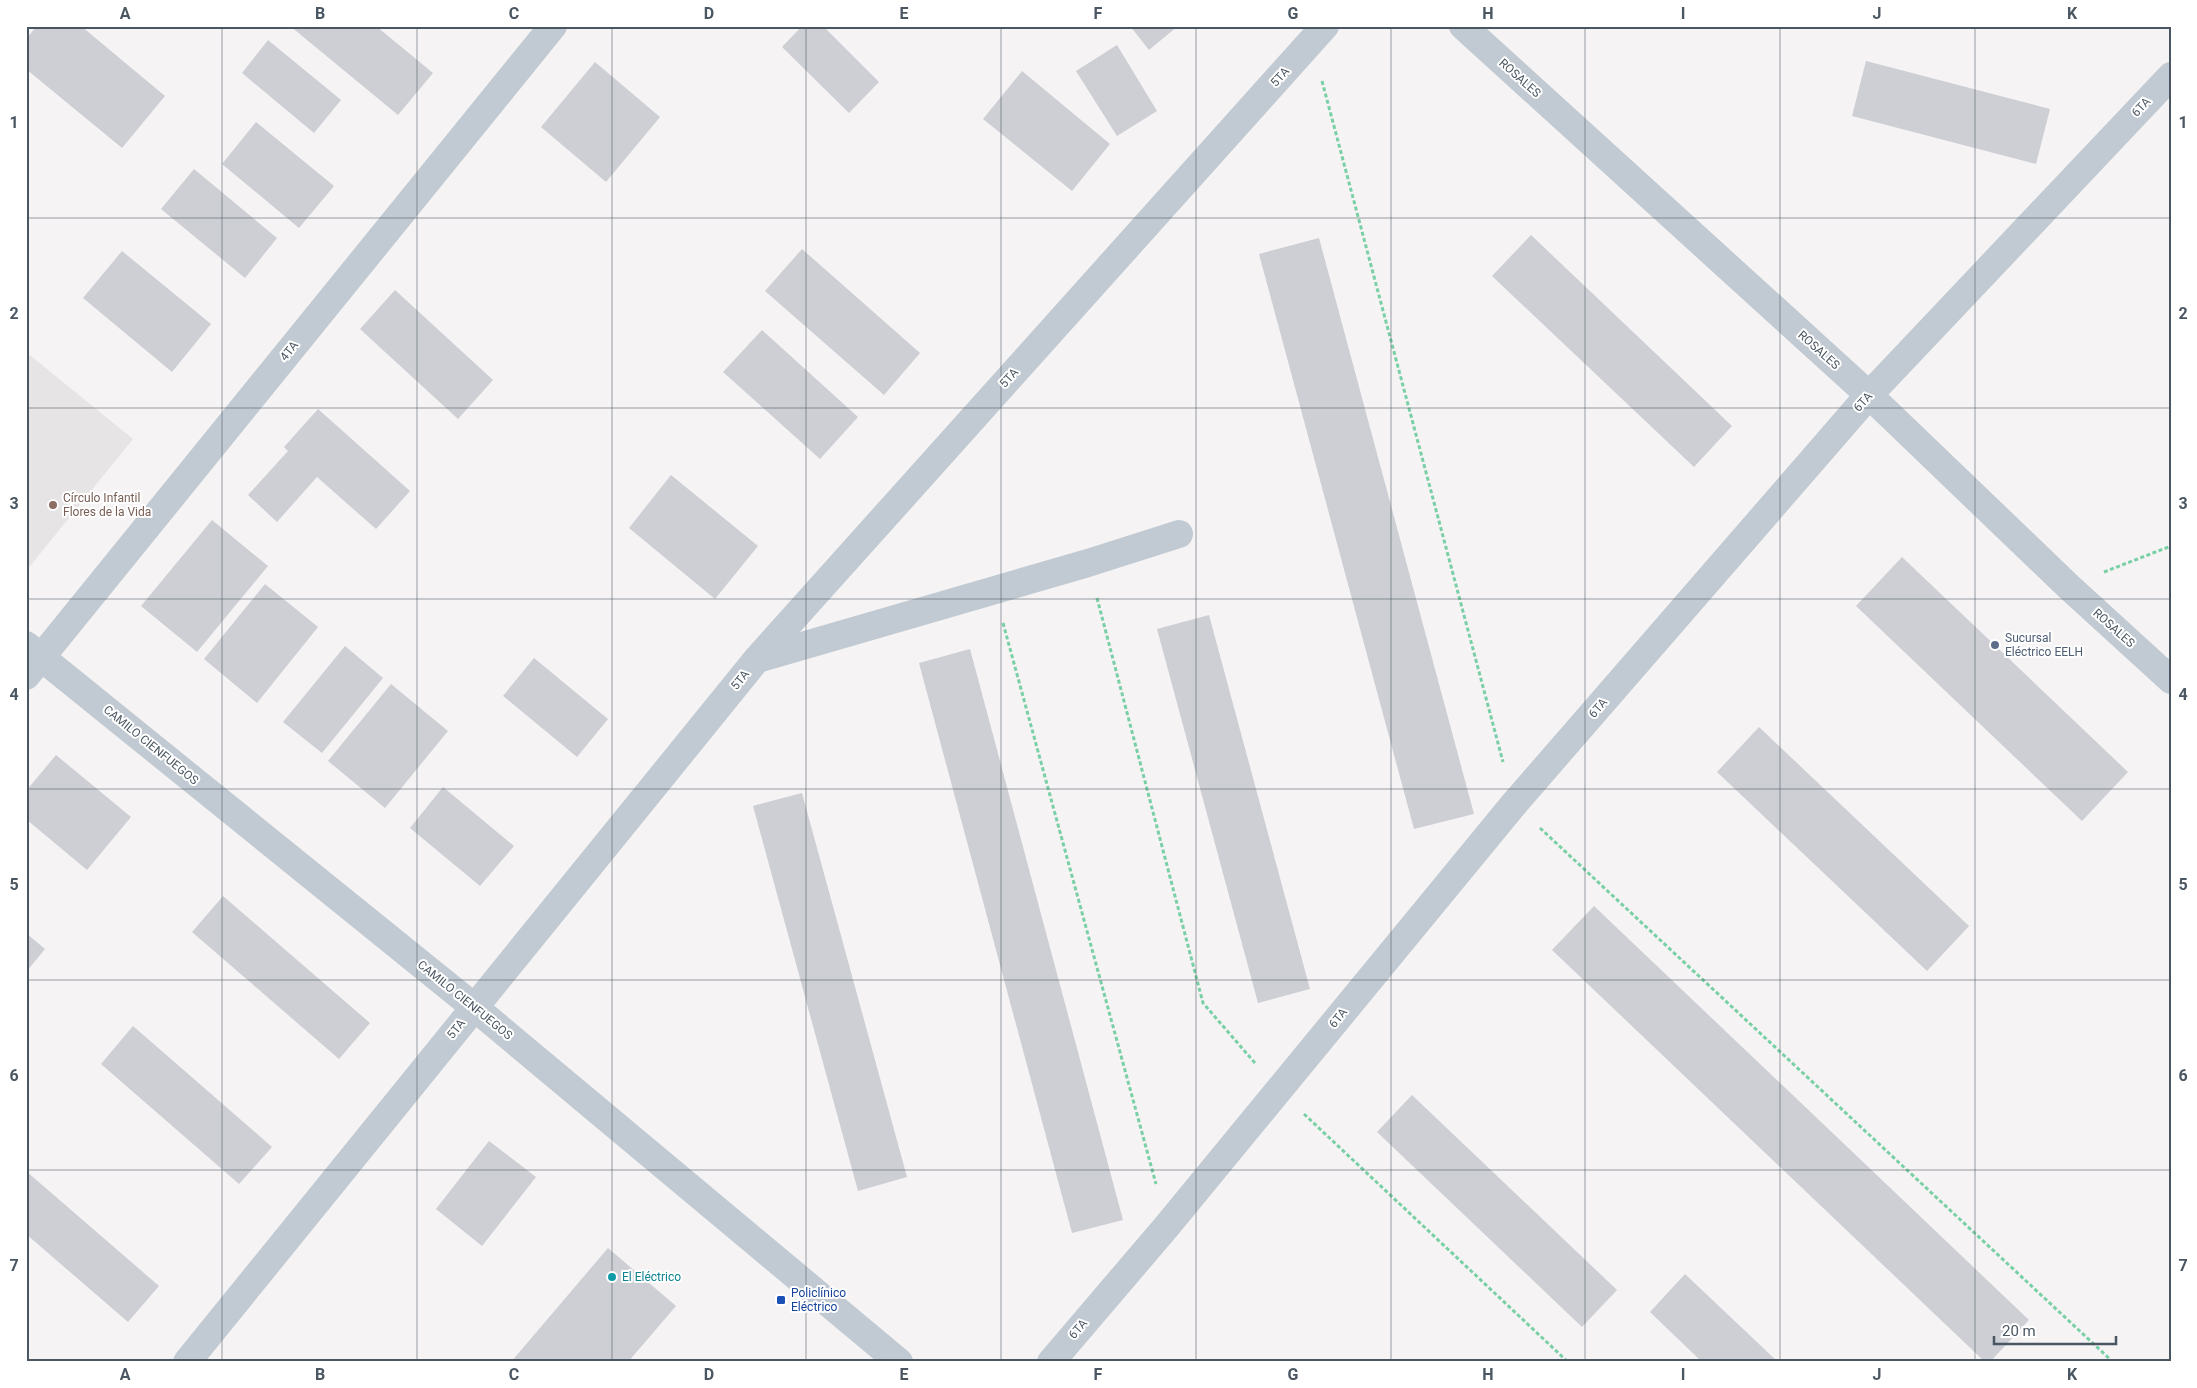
<svg xmlns="http://www.w3.org/2000/svg" width="2197" height="1388" viewBox="0 0 2197 1388" font-family="Roboto,sans-serif">
<rect width="100%" height="100%" fill="#f5f3f3"/>
<path fill="#e6e4e5" d="M 26,352 L 133,439 L 26,571 Z"/>
<path fill="#cdcfd5" d="M 37,26 L 81,26 L 165,96 L 122,148 L 26,69 L 26,39 Z
M 290,26 L 376,26 L 433,73 L 398,115 Z
M 802,26 L 823,26 L 879,82 L 849,113 L 782,47 Z
M 1130,26 L 1178,26 L 1149,50 Z
M 268,40 L 341,100 L 314,133 L 242,73 Z
M 1117,45 L 1157,111 L 1117,136 L 1076,71 Z
M 1866,61 L 2050,109 L 2036,164 L 1852,116 Z
M 595,62 L 660,117 L 606,182 L 541,127 Z
M 1022,71 L 1110,144 L 1072,191 L 983,119 Z
M 256,122 L 334,186 L 299,228 L 222,164 Z
M 194,169 L 277,238 L 245,278 L 161,209 Z
M 1531,235 L 1732,426 L 1694,467 L 1492,276 Z
M 1319,238 L 1474,814 L 1414,829 L 1259,254 Z
M 802,249 L 920,353 L 884,395 L 765,291 Z
M 122,251 L 211,324 L 172,372 L 83,298 Z
M 395,290 L 493,380 L 458,419 L 360,329 Z
M 762,330 L 858,417 L 820,459 L 723,372 Z
M 318,409 L 410,491 L 376,529 L 317,477 L 277,522 L 248,495 L 288,451 L 284,447 Z
M 671,475 L 758,546 L 715,599 L 629,528 Z
M 212,520 L 268,566 L 197,652 L 141,606 Z
M 1902,557 L 2128,772 L 2082,821 L 1856,606 Z
M 265,584 L 318,627 L 257,703 L 204,659 Z
M 1209,615 L 1310,989 L 1258,1003 L 1157,629 Z
M 345,646 L 383,678 L 322,753 L 283,722 Z
M 970,649 L 1123,1220 L 1072,1233 L 919,663 Z
M 534,658 L 608,719 L 577,757 L 503,696 Z
M 391,684 L 448,731 L 385,808 L 328,761 Z
M 1759,727 L 1969,926 L 1927,971 L 1717,772 Z
M 56,755 L 131,817 L 87,870 L 26,819 L 26,791 Z
M 443,787 L 514,846 L 480,886 L 410,828 Z
M 802,793 L 907,1177 L 858,1191 L 753,806 Z
M 223,896 L 370,1023 L 339,1059 L 192,932 Z
M 1594,906 L 2029,1320 L 1990,1362 L 1985,1362 L 1552,950 Z
M 26,933 L 45,949 L 26,972 Z
M 133,1026 L 272,1147 L 239,1184 L 101,1064 Z
M 1412,1095 L 1617,1290 L 1582,1327 L 1377,1132 Z
M 489,1141 L 536,1177 L 482,1246 L 436,1209 Z
M 26,1171 L 159,1286 L 128,1322 L 26,1234 Z
M 608,1248 L 676,1306 L 628,1362 L 511,1362 Z
M 1685,1274 L 1778,1362 L 1702,1362 L 1650,1312 Z"/>
<g fill="none" stroke-linecap="round" stroke-linejoin="round">
<path stroke="#7ad0a6" stroke-width="3" stroke-dasharray="4 2.5" stroke-linecap="butt" d="M 1322,81 L 1503,762
M 2104,572 L 2171,546
M 1097,598 L 1203,1003 L 1255,1063
M 1003,623 L 1156,1184
M 1540,828 L 2113,1362
M 1304,1114 L 1568,1362"/>
<path stroke="#c1cad2" stroke-width="28" d="M 1463,26 L 1869,395 L 2068,586 L 2171,680
M 26,645 L 474,1007 L 899,1362
M 757,659 L 1088,563 L 1179,534
M 26,676 L 553,26
M 187,1362 L 757,659 L 1325,26
M 1051,1362 L 1167,1226 L 1514,804 L 1869,395 L 2171,76"/>
</g>
<path fill="none" stroke="#4a5661" stroke-width="1" stroke-opacity="0.55" d="M 222,26 L 222,1362M 417,26 L 417,1362M 612,26 L 612,1362M 806,26 L 806,1362M 1001,26 L 1001,1362M 1196,26 L 1196,1362M 1391,26 L 1391,1362M 1585,26 L 1585,1362M 1780,26 L 1780,1362M 1975,26 L 1975,1362M 26,218 L 2171,218M 26,408 L 2171,408M 26,599 L 2171,599M 26,789 L 2171,789M 26,980 L 2171,980M 26,1170 L 2171,1170"/>
<circle fill="#8d6e63" stroke="#fff" stroke-width="2" cx="53" cy="505" r="5"/>
<circle fill="#5c6f8a" stroke="#fff" stroke-width="2" cx="1995" cy="645" r="5"/>
<circle fill="#0f9aa8" stroke="#fff" stroke-width="2" cx="612" cy="1277" r="5"/>
<rect fill="#1a4fb4" stroke="#fff" stroke-width="2" x="776" y="1295" width="10" height="10" rx="2.5"/>
<g text-anchor="middle" stroke-width="4" stroke-linejoin="round" paint-order="stroke">
<g font-size="12" fill="#4a5661" stroke="#fff">
<text transform="translate(1280 77) rotate(-48)" y="4">5TA</text>
<text transform="translate(1520 78) rotate(42)" y="4">ROSALES</text>
<text transform="translate(2141 107) rotate(-47)" y="4">6TA</text>
<text transform="translate(1819 350) rotate(42)" y="4">ROSALES</text>
<text transform="translate(289 351) rotate(-51)" y="4">4TA</text>
<text transform="translate(1009 378) rotate(-48)" y="4">5TA</text>
<text transform="translate(1863 402) rotate(-48)" y="4">6TA</text>
<text transform="translate(2114 628) rotate(42)" y="4">ROSALES</text>
<text transform="translate(740 680) rotate(-51)" y="4">5TA</text>
<text transform="translate(1598 708) rotate(-49)" y="4">6TA</text>
<text transform="translate(151 745) rotate(39)" y="4">CAMILO CIENFUEGOS</text>
<text transform="translate(465 1000) rotate(39)" y="4">CAMILO CIENFUEGOS</text>
<text transform="translate(1338 1018) rotate(-51)" y="4">6TA</text>
<text transform="translate(456 1029) rotate(-51)" y="4">5TA</text>
<text transform="translate(1078 1329) rotate(-49)" y="4">6TA</text>
</g>
<g font-size="12" fill="#785e54" stroke="#fff" text-anchor="start">
<text x="63" y="502">Círculo Infantil<tspan x="63" dy="14">Flores de la Vida</tspan></text>
</g>
<g font-size="12" fill="#4e5e75" stroke="#fff" text-anchor="start">
<text x="2005" y="642">Sucursal<tspan x="2005" dy="14">Eléctrico EELH</tspan></text>
</g>
<g font-size="12" fill="#0d838f" stroke="#fff" text-anchor="start">
<text x="622" y="1281">El Eléctrico</text>
</g>
<g font-size="12" fill="#164399" stroke="#fff" text-anchor="start">
<text x="791" y="1297">Policlínico<tspan x="791" dy="14">Eléctrico</tspan></text>
</g>
</g>
<rect width="2197" height="1388" fill="none" stroke="#ffffff" stroke-width="55"/>
<path d="M1994 1336v8h122v-8" fill="none" stroke="#4a5661" stroke-width="2.5"/>
<text x="2002" y="1336" font-size="15" fill="#4a5661" stroke="#ffffff" stroke-width="4" paint-order="stroke">20 m</text>
<rect x="28" y="28" width="2142" height="1332" fill="none" stroke="#4a5661" stroke-width="2"/>
<g font-size="16" text-anchor="middle" font-weight="bold" fill="#4a5661">
<text x="125" y="19">A</text>
<text x="320" y="19">B</text>
<text x="514" y="19">C</text>
<text x="709" y="19">D</text>
<text x="904" y="19">E</text>
<text x="1098" y="19">F</text>
<text x="1293" y="19">G</text>
<text x="1488" y="19">H</text>
<text x="1683" y="19">I</text>
<text x="1877" y="19">J</text>
<text x="2072" y="19">K</text>
<text x="14" y="128">1</text>
<text x="2183" y="128">1</text>
<text x="14" y="319">2</text>
<text x="2183" y="319">2</text>
<text x="14" y="509">3</text>
<text x="2183" y="509">3</text>
<text x="14" y="700">4</text>
<text x="2183" y="700">4</text>
<text x="14" y="890">5</text>
<text x="2183" y="890">5</text>
<text x="14" y="1081">6</text>
<text x="2183" y="1081">6</text>
<text x="14" y="1271">7</text>
<text x="2183" y="1271">7</text>
<text x="125" y="1380">A</text>
<text x="320" y="1380">B</text>
<text x="514" y="1380">C</text>
<text x="709" y="1380">D</text>
<text x="904" y="1380">E</text>
<text x="1098" y="1380">F</text>
<text x="1293" y="1380">G</text>
<text x="1488" y="1380">H</text>
<text x="1683" y="1380">I</text>
<text x="1877" y="1380">J</text>
<text x="2072" y="1380">K</text>
</g>
</svg>
